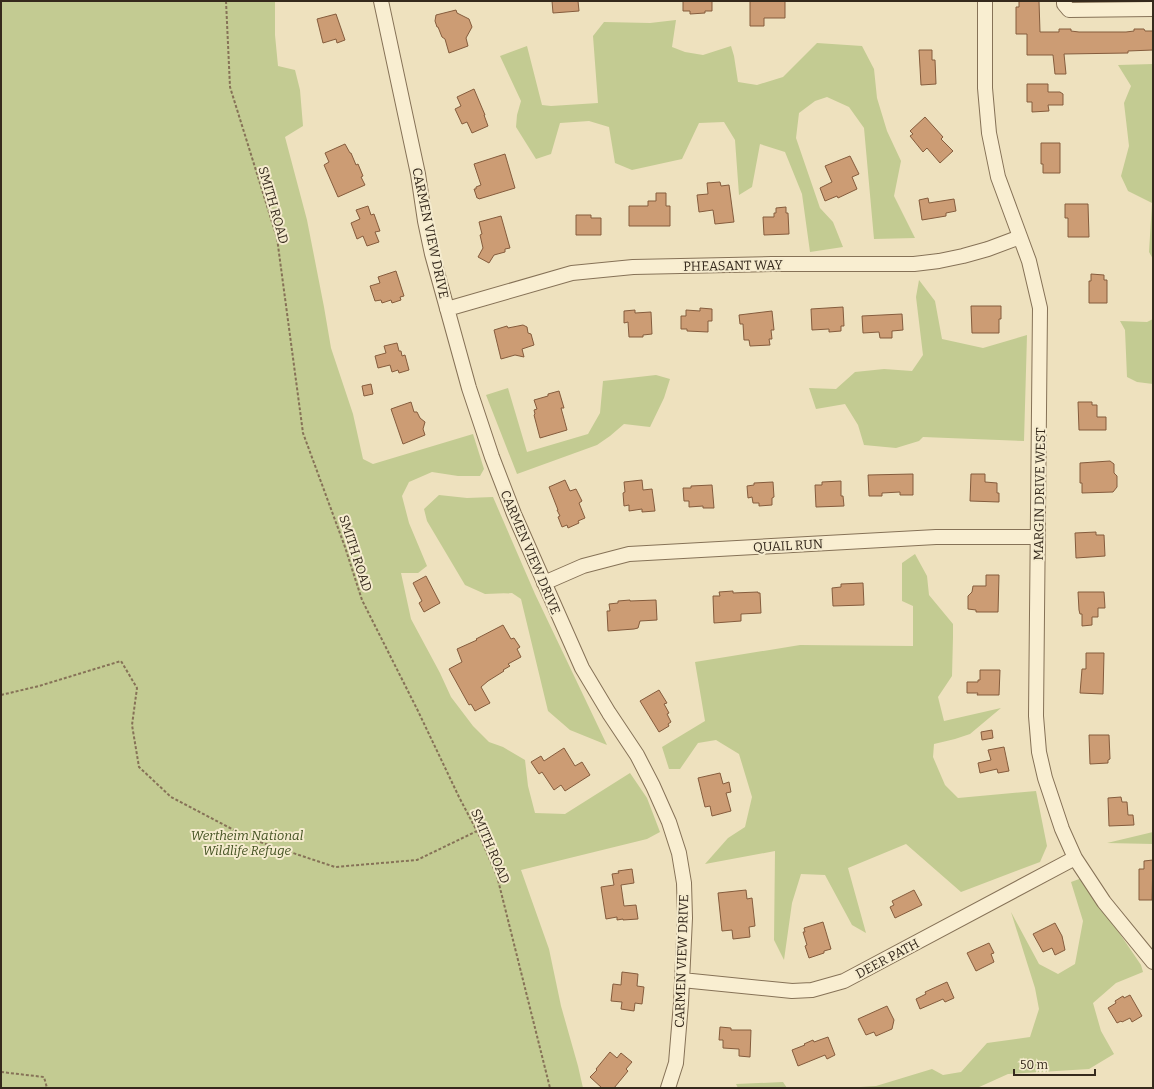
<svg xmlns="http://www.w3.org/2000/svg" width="1154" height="1089" viewBox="0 0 1154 1089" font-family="Bitter,serif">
<rect width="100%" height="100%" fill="#eee1be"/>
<path fill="#c3cb92" d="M 1,1 L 275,1 L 275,35 L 278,66 L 295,70 L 300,90 L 303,126 L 285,137 L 307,220 L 324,307 L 331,348 L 353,414 L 363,459 L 373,464 L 473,434 L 484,469 L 480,476 L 458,476 L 432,472 L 409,482 L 402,496 L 409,523 L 427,566 L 418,573 L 401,573 L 411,619 L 440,673 L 451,697 L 473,726 L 489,742 L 503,747 L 525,760 L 528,786 L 535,813 L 565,814 L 630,773 L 647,798 L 660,832 L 647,839 L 521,870 L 549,949 L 561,1006 L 578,1066 L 583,1088 L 1,1088 Z
M 676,20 L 672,47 L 685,52 L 703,55 L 731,46 L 734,56 L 738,82 L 757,85 L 783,77 L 817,43 L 862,46 L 874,69 L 877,98 L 887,131 L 901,161 L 894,196 L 915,238 L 874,239 L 864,128 L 849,107 L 827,97 L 815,101 L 799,113 L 796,138 L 820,208 L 833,222 L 843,247 L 810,252 L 802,194 L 785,152 L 760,144 L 752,187 L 739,195 L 735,140 L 724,122 L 699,123 L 682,159 L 632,170 L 615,163 L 609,127 L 589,121 L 560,123 L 551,154 L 536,159 L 516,127 L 517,115 L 521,101 L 500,56 L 527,46 L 542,105 L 551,106 L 598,103 L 593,36 L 604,22 L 650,23 Z
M 1153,64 L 1153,259 L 1149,252 L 1152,203 L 1128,191 L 1121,176 L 1129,146 L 1124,103 L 1131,86 L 1118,65 Z
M 919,280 L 935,301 L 942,339 L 983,348 L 1027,335 L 1024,441 L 923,437 L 919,441 L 896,448 L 864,445 L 858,425 L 845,404 L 816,409 L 809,388 L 836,389 L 855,372 L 884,369 L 912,371 L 923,355 L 916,297 Z
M 1153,319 L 1153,384 L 1137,382 L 1127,377 L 1125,330 L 1120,321 L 1147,322 Z
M 656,375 L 670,379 L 664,398 L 650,427 L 624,424 L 610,436 L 597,445 L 517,474 L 486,395 L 508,388 L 527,452 L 588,434 L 600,413 L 603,381 Z
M 439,495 L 467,498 L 493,497 L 535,594 L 607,745 L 570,730 L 548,711 L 521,599 L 512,593 L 485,594 L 465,585 L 427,521 L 424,509 Z
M 915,554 L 927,576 L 929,595 L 953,624 L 953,637 L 952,676 L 938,697 L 944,721 L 1001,708 L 970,734 L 955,739 L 934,744 L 933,757 L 945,785 L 958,798 L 1036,791 L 1047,846 L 1040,862 L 961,892 L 906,844 L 848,868 L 866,933 L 852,925 L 825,875 L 801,874 L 792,903 L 784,960 L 774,940 L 775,851 L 705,864 L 728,838 L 745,827 L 752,797 L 739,754 L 716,740 L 698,743 L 680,769 L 669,769 L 662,747 L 705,721 L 695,662 L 800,645 L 913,646 L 913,606 L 902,601 L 902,563 Z
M 1153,832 L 1153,844 L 1107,843 Z
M 1082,878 L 1141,965 L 1143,972 L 1116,983 L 1093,1003 L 1101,1031 L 1114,1054 L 1089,1069 L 1008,1074 L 977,1088 L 845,1088 L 876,1086 L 932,1069 L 943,1075 L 961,1072 L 987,1043 L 1030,1037 L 1039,1009 L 1035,988 L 1011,912 L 1039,964 L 1058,974 L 1075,964 L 1083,921 L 1071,882 Z
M 783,1082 L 787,1088 L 738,1088 L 736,1084 Z"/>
<path fill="#cc9c74" stroke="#855c3d" d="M 552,1 L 578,1 L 579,11 L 553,13 Z
M 683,1 L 712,1 L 712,11 L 705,11 L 705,13 L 690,14 L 690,11 L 683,11 Z
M 750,1 L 785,1 L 785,18 L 764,18 L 764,26 L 750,26 Z
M 1019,1 L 1039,1 L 1040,32 L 1059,32 L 1059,29 L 1071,29 L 1071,31 L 1079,32 L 1126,32 L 1134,31 L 1134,29 L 1144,29 L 1145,31 L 1153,31 L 1153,50 L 1128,51 L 1128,53 L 1064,54 L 1066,74 L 1055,74 L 1053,55 L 1027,55 L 1027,34 L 1016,34 L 1016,7 L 1019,7 Z
M 456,10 L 457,13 L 469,19 L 472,27 L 466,38 L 468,46 L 449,53 L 445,39 L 442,37 L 438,27 L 437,27 L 435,21 L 436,15 Z
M 336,14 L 345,40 L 337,43 L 336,39 L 323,43 L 317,19 Z
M 919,50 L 932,50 L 932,60 L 935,60 L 936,84 L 921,85 Z
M 1027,84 L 1048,84 L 1048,92 L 1060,92 L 1063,94 L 1063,105 L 1048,105 L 1049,111 L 1032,112 L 1032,102 L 1027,102 Z
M 474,89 L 485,115 L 484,115 L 488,126 L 472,133 L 467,122 L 462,124 L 455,109 L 461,106 L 457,97 Z
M 925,117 L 943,137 L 941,139 L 953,151 L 940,163 L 927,148 L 923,152 L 910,136 L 913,134 L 910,131 Z
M 1041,143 L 1060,143 L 1060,173 L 1043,173 L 1043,164 L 1041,164 Z
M 345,144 L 350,153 L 351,153 L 356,165 L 358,164 L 363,176 L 361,177 L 365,185 L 338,197 L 324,165 L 329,162 L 325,153 Z
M 505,154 L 515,188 L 479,199 L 478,198 L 477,198 L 474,189 L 476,189 L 476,187 L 481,185 L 474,164 Z
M 850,156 L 859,174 L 852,177 L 857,189 L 838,198 L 837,196 L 825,201 L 820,188 L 832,182 L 825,166 Z
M 720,182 L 721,186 L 729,185 L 734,222 L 715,224 L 713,210 L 699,212 L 697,195 L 708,194 L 707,183 Z
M 656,193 L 666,193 L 666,206 L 670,206 L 670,226 L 629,226 L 629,206 L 648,206 L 648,201 L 656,201 Z
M 928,198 L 929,203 L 954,199 L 956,211 L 946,213 L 946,216 L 922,220 L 919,200 Z
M 1065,204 L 1088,204 L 1089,237 L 1068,237 L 1068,218 L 1065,218 Z
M 368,206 L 371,215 L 374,214 L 380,231 L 375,232 L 379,242 L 367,246 L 363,236 L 357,239 L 351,223 L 360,219 L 356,210 Z
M 786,207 L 786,213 L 788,213 L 789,234 L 764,235 L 763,217 L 774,217 L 774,213 L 776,213 L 776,208 Z
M 576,215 L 591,215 L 591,218 L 601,218 L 601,235 L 576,235 Z
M 501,216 L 510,248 L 505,249 L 505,252 L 494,255 L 489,263 L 478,257 L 483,248 L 480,235 L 482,234 L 479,222 Z
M 396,271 L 404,296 L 400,297 L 401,300 L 392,303 L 391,300 L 382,303 L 381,300 L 375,301 L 370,286 L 380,283 L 378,277 Z
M 1091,274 L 1104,275 L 1104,280 L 1107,280 L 1107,303 L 1089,303 L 1089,281 L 1091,281 Z
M 971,306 L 1001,306 L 1001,319 L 999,319 L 999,333 L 972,333 Z
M 843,307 L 844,326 L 841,326 L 841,331 L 829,332 L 829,329 L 812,330 L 811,309 Z
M 700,308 L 712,309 L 712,321 L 708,321 L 708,332 L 687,331 L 687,329 L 681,329 L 681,316 L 686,316 L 686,310 L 700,311 Z
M 635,310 L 635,313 L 651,312 L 652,334 L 643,335 L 643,337 L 629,337 L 628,322 L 624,323 L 624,311 Z
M 772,311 L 774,330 L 771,330 L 772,339 L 769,339 L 770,345 L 750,346 L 749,340 L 744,340 L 743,324 L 740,324 L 739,315 Z
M 902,314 L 903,330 L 892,331 L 892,338 L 880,338 L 879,332 L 863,333 L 862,316 Z
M 523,325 L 527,327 L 528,333 L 531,334 L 534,345 L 522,349 L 524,357 L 515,355 L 501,359 L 494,330 L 507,326 L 508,328 Z
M 397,343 L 399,351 L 401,351 L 402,356 L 405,355 L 409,370 L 399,373 L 398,370 L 392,372 L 390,365 L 378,368 L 375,356 L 386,353 L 384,346 Z
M 371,384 L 373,394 L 364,396 L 362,386 Z
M 559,391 L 564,408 L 561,408 L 567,430 L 540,438 L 534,415 L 535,414 L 534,410 L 537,409 L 534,400 L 548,396 L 548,394 Z
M 411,402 L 414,412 L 417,412 L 420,418 L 425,422 L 423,429 L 425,435 L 403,444 L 391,409 Z
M 1078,402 L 1092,402 L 1092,405 L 1097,405 L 1097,417 L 1106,417 L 1106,430 L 1079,430 Z
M 1110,461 L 1114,464 L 1114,473 L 1117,476 L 1117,487 L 1113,492 L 1082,493 L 1082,483 L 1080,483 L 1080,463 Z
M 913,474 L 913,495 L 900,495 L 900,492 L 882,493 L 882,496 L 869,496 L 868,475 Z
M 971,474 L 985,474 L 985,482 L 997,483 L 997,493 L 999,493 L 999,502 L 970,501 Z
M 565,480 L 570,491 L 576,489 L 582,501 L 579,503 L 585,518 L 578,521 L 579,523 L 568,528 L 567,525 L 562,527 L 558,517 L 560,516 L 557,510 L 558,510 L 549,487 Z
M 642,480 L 643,490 L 652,489 L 655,511 L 642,512 L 642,509 L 629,511 L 629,505 L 624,506 L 623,493 L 625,492 L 624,482 Z
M 841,481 L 841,496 L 843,496 L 844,506 L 816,507 L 815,485 L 822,485 L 822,482 Z
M 773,482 L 774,497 L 772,498 L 772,505 L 759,506 L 759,503 L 753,503 L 752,497 L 748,498 L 747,486 L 754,485 L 754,483 Z
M 712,485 L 714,508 L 703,508 L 703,506 L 689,507 L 689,501 L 684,501 L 683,488 L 691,488 L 691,486 Z
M 1096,532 L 1096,535 L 1104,535 L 1105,556 L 1076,558 L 1075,533 Z
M 986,575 L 999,575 L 998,612 L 976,612 L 976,610 L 968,609 L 968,596 L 972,592 L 973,586 L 986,586 Z
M 426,576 L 440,603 L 424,612 L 419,603 L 422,601 L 413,583 Z
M 863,583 L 864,605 L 833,606 L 832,588 L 841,587 L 841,584 Z
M 733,591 L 733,593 L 758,592 L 758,593 L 760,593 L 761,613 L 741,614 L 741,621 L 714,623 L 713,596 L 720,596 L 719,592 Z
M 1078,592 L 1104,592 L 1105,608 L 1098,608 L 1098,617 L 1092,617 L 1092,625 L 1082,626 L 1082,614 L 1080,614 L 1079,610 Z
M 630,600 L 630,601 L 656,600 L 657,620 L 640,621 L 638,628 L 634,629 L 608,631 L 607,611 L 610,611 L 609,604 L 618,603 L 618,601 Z
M 503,625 L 511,639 L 514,638 L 520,647 L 517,649 L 521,657 L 508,664 L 510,666 L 503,670 L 504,671 L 488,681 L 481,687 L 490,703 L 475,711 L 471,704 L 469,705 L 449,669 L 462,662 L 457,649 L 477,640 L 476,639 Z
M 1086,653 L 1104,653 L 1103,694 L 1080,693 L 1082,669 L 1086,669 Z
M 980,670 L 1000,670 L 999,695 L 977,695 L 978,693 L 967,693 L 967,682 L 978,682 L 978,680 L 980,680 Z
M 659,690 L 667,703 L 664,704 L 669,713 L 667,714 L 671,722 L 668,724 L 669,726 L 659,732 L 640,701 Z
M 992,730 L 993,738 L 982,740 L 981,732 Z
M 1089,735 L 1109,735 L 1110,759 L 1108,760 L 1108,763 L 1090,764 Z
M 1004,747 L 1009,771 L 998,773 L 997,769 L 980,773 L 978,763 L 991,760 L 988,750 Z
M 564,748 L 575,766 L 582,762 L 590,775 L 565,791 L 561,785 L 554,790 L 542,772 L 539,774 L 531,762 L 541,756 L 544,761 Z
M 720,773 L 723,784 L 729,782 L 731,792 L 726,793 L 731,811 L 712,816 L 710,806 L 705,807 L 698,778 Z
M 1121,797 L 1122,802 L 1127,802 L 1128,815 L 1133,815 L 1134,825 L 1109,826 L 1108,798 Z
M 1153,860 L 1152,900 L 1139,900 L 1139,869 L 1144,869 L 1144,861 Z
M 632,869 L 634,883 L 621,885 L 624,906 L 636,905 L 638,919 L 623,920 L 623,919 L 617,920 L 617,917 L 606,919 L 601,887 L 614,885 L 612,874 L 619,873 L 618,871 Z
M 746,890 L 747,899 L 752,898 L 755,926 L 749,927 L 750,937 L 733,939 L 732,930 L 722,931 L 718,893 Z
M 914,890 L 922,905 L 895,918 L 890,907 L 894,905 L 892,901 Z
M 823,922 L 831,949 L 824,951 L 824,953 L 809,958 L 805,946 L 807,945 L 803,932 L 805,932 L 804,928 Z
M 1055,923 L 1062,936 L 1065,950 L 1055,955 L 1052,948 L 1043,952 L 1033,934 Z
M 989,943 L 994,953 L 991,954 L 994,962 L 976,971 L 967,953 Z
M 622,972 L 638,974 L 637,986 L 644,987 L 642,1004 L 635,1003 L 634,1011 L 621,1009 L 622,1002 L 611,1001 L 613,984 L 621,985 Z
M 947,982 L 954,998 L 945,1002 L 943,999 L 920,1009 L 916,999 L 926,994 L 925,992 Z
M 1130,995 L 1142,1016 L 1132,1022 L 1130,1018 L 1122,1022 L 1121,1021 L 1117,1023 L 1108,1008 L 1116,1003 L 1115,1001 L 1123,996 L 1124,998 Z
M 887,1006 L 894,1020 L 892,1029 L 876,1036 L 874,1032 L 866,1035 L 858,1019 Z
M 720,1027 L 731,1028 L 731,1030 L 751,1030 L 750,1057 L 739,1056 L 739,1049 L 723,1048 L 723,1040 L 719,1040 Z
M 828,1037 L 835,1055 L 827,1059 L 825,1055 L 798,1066 L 792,1050 L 805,1045 L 804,1044 L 813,1040 L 814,1042 Z
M 610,1052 L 617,1058 L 621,1053 L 632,1062 L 626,1069 L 628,1071 L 614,1088 L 602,1088 L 590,1077 L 597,1070 L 596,1069 Z"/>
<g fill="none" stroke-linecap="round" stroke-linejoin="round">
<g stroke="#867257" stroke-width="16">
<path id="minor" d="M 381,1 L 418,174 L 425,221 L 432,254 L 469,388 L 492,457 L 514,514 L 582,668 L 609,713 L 637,755 L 653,786 L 669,822 L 679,853 L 684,883 L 685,918 L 681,1003 L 676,1063 L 668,1088
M 985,1 L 985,88 L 989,133 L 998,177 L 1029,261 L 1040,308 L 1036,716 L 1039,752 L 1045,778 L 1062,829 L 1075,858 L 1104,902 L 1153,962
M 1064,1 L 1064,4 L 1069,10 L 1153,9
M 447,309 L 572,273 L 633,267 L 772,264 L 914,264 L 939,261 L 963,256 L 988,249 L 1020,237
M 544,583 L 583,566 L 629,554 L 936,537 L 1038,537
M 682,980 L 792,991 L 812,990 L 844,981 L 1075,858"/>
</g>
<path stroke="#867257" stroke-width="2" stroke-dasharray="3 2" stroke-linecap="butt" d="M 226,1 L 230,87 L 277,238 L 303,433 L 345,547 L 362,600 L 418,711 L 459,797 L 480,837 L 497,876 L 550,1088
M 1,695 L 39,686 L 121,661 L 137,688 L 132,725 L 139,767 L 171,797 L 251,839 L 335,867 L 417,860 L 477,831
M 1,1072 L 44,1077 L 47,1088"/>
<use href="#minor" stroke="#f9eed1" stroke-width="14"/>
</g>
<g text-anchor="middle" stroke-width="4" stroke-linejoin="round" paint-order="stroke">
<g font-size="13" fill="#35291c" stroke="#f5ebce">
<text transform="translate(274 205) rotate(74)" y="5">SMITH ROAD</text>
<text transform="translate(431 233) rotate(78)" y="5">CARMEN VIEW DRIVE</text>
<text transform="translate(733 265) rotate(-1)" y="5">PHEASANT WAY</text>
<text transform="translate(1039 494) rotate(-89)" y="5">MARGIN DRIVE WEST</text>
<text transform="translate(788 545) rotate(-3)" y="5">QUAIL RUN</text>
<text transform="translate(531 552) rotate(67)" y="5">CARMEN VIEW DRIVE</text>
<text transform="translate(356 553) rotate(72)" y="5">SMITH ROAD</text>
<text transform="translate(491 846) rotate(67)" y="5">SMITH ROAD</text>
<text transform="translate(887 958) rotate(-28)" y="5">DEER PATH</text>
<text transform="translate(681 961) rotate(-88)" y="5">CARMEN VIEW DRIVE</text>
</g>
<g font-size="13" font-style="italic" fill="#445222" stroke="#f5ebce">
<text x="247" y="840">Wertheim National<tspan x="247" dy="15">Wildlife Refuge</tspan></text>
</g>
</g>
<rect width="1154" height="1089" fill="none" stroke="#35291c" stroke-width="4"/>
<path d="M1014 1069v6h81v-6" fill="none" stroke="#35291c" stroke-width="2"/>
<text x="1020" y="1069" font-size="12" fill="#35291c" stroke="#f5ebce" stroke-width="3" paint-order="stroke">50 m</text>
</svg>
